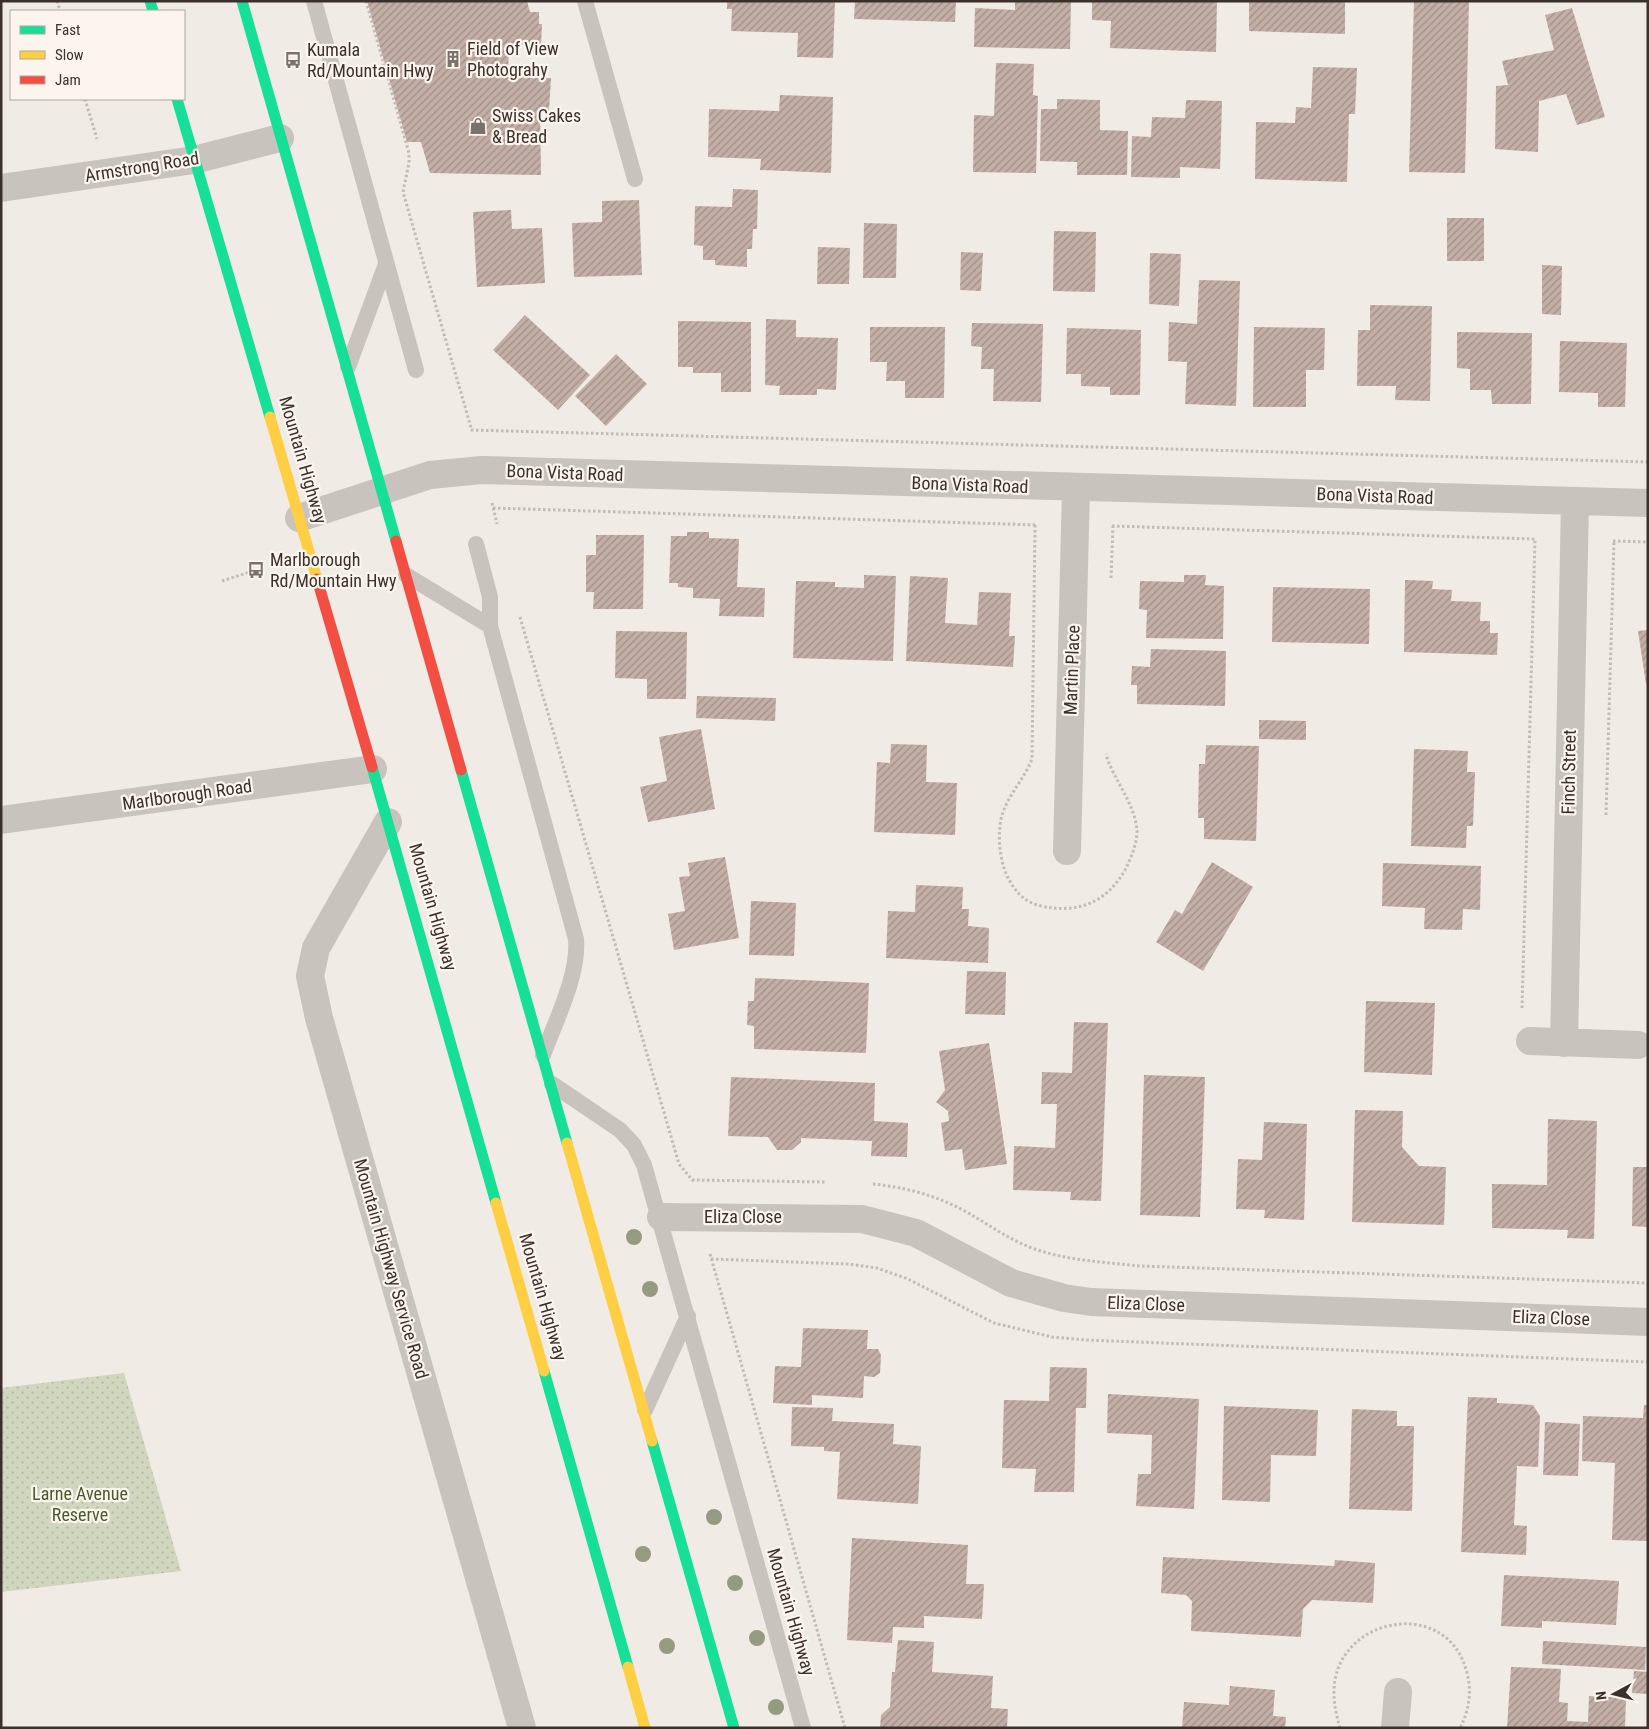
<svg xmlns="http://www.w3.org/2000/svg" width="1649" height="1729" viewBox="0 0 1649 1729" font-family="'Roboto Condensed',sans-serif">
<defs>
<pattern id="park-dots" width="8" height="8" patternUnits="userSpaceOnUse" patternTransform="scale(1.25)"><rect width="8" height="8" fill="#d1d6bf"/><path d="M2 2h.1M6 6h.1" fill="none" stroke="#b4b8a4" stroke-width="1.8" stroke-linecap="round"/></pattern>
<pattern id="building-hatch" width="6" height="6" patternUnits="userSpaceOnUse" patternTransform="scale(1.25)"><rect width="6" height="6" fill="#c3afa7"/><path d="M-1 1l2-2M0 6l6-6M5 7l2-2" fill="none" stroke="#a08f88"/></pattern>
</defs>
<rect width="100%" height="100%" fill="#f0ebe5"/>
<path fill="url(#park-dots)" d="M 124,1373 L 181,1571 L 1,1592 L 1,1388 Z"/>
<path fill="url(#building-hatch)" d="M 367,1 L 527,1 L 530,12 L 539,12 L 539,24 L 542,24 L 541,45 L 509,44 L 508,77 L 551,78 L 549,110 L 540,110 L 541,175 L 430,173 L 421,142 L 407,142 Z
M 727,1 L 835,1 L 833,58 L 797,57 L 798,33 L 731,31 L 732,9 L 727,9 Z
M 855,1 L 956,1 L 955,22 L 854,19 Z
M 1015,1 L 1071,1 L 1070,49 L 974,47 L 975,8 L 1015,10 Z
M 1092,1 L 1217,1 L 1216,52 L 1110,48 L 1111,21 L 1092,20 Z
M 1249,1 L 1345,1 L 1345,34 L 1249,31 Z
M 1414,1 L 1469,1 L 1465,173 L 1409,172 Z
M 1572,8 L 1605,117 L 1577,125 L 1566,94 L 1539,101 L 1538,152 L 1495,149 L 1496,86 L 1508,85 L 1502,61 L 1554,50 L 1545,15 Z
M 996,63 L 1034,64 L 1033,95 L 1038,96 L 1036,173 L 973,172 L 974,115 L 994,116 Z
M 1313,67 L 1357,68 L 1355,114 L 1349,114 L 1347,182 L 1255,179 L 1256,122 L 1295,123 L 1296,107 L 1311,108 Z
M 780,95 L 833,97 L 831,173 L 760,170 L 761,159 L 708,157 L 709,109 L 779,111 Z
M 1057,99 L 1100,100 L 1100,130 L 1128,131 L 1127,175 L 1077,175 L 1077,162 L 1040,161 L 1041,109 L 1057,109 Z
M 1186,100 L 1222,101 L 1220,169 L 1180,167 L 1180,178 L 1131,177 L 1132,136 L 1151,137 L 1152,117 L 1185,118 Z
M 733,189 L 758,190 L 757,229 L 753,229 L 752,249 L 747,249 L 747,267 L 715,265 L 715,260 L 703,260 L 703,246 L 694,245 L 695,206 L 732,207 Z
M 639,200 L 642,275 L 574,277 L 572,223 L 602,222 L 602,201 Z
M 511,210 L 512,229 L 542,228 L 545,283 L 477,287 L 473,212 Z
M 1447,218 L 1484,218 L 1484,261 L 1447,261 Z
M 864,223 L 897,224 L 896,278 L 863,278 Z
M 1054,231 L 1096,232 L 1095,292 L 1053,291 Z
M 818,247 L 850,248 L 849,284 L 817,284 Z
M 961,252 L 983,253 L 981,291 L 960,290 Z
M 1150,253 L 1181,254 L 1179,306 L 1149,304 Z
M 1542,265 L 1562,266 L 1561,315 L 1542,314 Z
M 1199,280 L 1240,281 L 1236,406 L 1185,404 L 1187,362 L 1168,361 L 1169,322 L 1197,324 Z
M 1370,305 L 1432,306 L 1430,401 L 1395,400 L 1396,386 L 1357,386 L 1358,330 L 1370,330 Z
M 525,315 L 590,375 L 558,410 L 493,350 Z
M 766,319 L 796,320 L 796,337 L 838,338 L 836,390 L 817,389 L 817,395 L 779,395 L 780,386 L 765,385 Z
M 678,321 L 751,322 L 751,392 L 721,392 L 721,373 L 693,373 L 693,367 L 678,367 Z
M 972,323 L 1043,324 L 1041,402 L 993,401 L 994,369 L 981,369 L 982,347 L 971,346 Z
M 870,327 L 945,327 L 944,398 L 905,398 L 905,381 L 886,381 L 887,362 L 870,362 Z
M 1254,327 L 1325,328 L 1324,370 L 1306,370 L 1306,407 L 1253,407 Z
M 1067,328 L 1141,330 L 1140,395 L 1110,395 L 1110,387 L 1081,386 L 1081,374 L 1066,374 Z
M 1457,332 L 1532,333 L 1531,404 L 1492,404 L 1491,390 L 1470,390 L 1470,369 L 1457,368 Z
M 1560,341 L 1627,343 L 1625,407 L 1598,407 L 1598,393 L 1559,392 Z
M 616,354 L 647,384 L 606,426 L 575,396 Z
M 687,532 L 709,532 L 709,538 L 739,539 L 737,587 L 765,588 L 764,617 L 719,616 L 720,599 L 693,598 L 693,588 L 678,587 L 678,583 L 669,583 L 671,536 L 687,536 Z
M 596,535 L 644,535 L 643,609 L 593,609 L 594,592 L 586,592 L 586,555 L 596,555 Z
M 864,575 L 896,576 L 893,661 L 793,658 L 796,581 L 835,582 L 835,587 L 864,588 Z
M 1184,575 L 1206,575 L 1205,585 L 1224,586 L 1223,639 L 1146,638 L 1147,610 L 1139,609 L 1140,581 L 1184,582 Z
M 910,576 L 948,578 L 945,623 L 977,625 L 979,592 L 1011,593 L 1009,636 L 1015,636 L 1013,667 L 906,661 Z
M 1405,580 L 1433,581 L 1432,589 L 1452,590 L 1451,601 L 1481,602 L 1480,621 L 1490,621 L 1490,633 L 1498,633 L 1497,655 L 1404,652 Z
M 1273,587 L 1370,589 L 1369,644 L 1272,642 Z
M 1648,630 L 1648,684 L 1646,684 L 1638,631 Z
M 616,631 L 687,632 L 686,699 L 647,699 L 647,679 L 615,678 Z
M 1151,649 L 1226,651 L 1225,706 L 1137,704 L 1137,685 L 1131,685 L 1132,666 L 1150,667 Z
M 697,696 L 776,698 L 775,721 L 696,718 Z
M 1259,720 L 1306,721 L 1306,740 L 1259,739 Z
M 701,729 L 715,809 L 648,822 L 640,787 L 667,781 L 659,737 Z
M 891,744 L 927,745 L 926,782 L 957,783 L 955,835 L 874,832 L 877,762 L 890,763 Z
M 1206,745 L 1259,746 L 1256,841 L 1204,839 L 1204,818 L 1198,818 L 1199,764 L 1205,764 Z
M 1414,749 L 1468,751 L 1467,772 L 1475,772 L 1473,826 L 1467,826 L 1466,848 L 1411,846 Z
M 725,857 L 739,938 L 674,950 L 668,914 L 685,911 L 679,877 L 690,876 L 688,863 Z
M 1212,862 L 1253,887 L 1203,971 L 1156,942 L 1175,910 L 1182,914 Z
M 1383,863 L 1481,866 L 1480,910 L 1463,909 L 1462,930 L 1424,929 L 1425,908 L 1382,906 Z
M 916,885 L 963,887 L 962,909 L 969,909 L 968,926 L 989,928 L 988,963 L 886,958 L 888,911 L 915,912 Z
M 751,901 L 796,903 L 794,956 L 749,955 Z
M 967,971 L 1006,972 L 1005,1015 L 965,1014 Z
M 755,978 L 869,983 L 866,1053 L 754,1049 L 754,1026 L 747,1025 L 748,1001 L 754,1001 Z
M 1366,1001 L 1435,1003 L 1432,1075 L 1364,1072 Z
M 1074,1022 L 1108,1023 L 1101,1201 L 1070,1200 L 1071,1192 L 1013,1190 L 1014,1146 L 1055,1148 L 1057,1104 L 1041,1104 L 1042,1072 L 1072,1073 Z
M 989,1043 L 1007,1164 L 965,1170 L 962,1149 L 945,1151 L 941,1123 L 949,1121 L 948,1111 L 936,1102 L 945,1090 L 939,1051 Z
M 1144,1075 L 1205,1077 L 1200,1217 L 1140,1215 Z
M 731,1077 L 875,1083 L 874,1121 L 908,1123 L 907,1157 L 871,1156 L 872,1141 L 801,1138 L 801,1142 L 792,1150 L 777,1150 L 768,1137 L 728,1136 Z
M 1355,1110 L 1403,1111 L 1402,1147 L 1419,1166 L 1446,1167 L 1444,1225 L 1352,1222 Z
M 1548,1119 L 1597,1121 L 1594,1239 L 1567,1238 L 1568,1230 L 1492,1228 L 1492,1184 L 1547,1185 Z
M 1264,1122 L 1307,1124 L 1304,1220 L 1264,1218 L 1265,1210 L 1236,1209 L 1238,1159 L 1262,1160 Z
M 1633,1167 L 1648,1167 L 1648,1227 L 1632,1226 Z
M 803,1328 L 868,1330 L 867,1349 L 878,1349 L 881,1355 L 880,1373 L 874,1377 L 864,1376 L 863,1398 L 812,1395 L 812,1405 L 773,1403 L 775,1366 L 801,1367 Z
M 1050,1367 L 1087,1368 L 1086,1408 L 1076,1408 L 1074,1492 L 1034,1492 L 1036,1469 L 1002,1468 L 1004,1400 L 1049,1401 Z
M 1108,1394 L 1199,1399 L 1194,1509 L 1136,1506 L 1138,1474 L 1151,1474 L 1152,1435 L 1107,1433 Z
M 1468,1397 L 1497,1398 L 1497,1403 L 1533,1405 L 1540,1416 L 1538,1467 L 1517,1466 L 1514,1525 L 1527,1526 L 1526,1555 L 1461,1552 Z
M 1644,1405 L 1648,1405 L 1648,1541 L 1612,1540 L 1615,1463 L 1582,1461 L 1583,1416 L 1643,1418 Z
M 1224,1406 L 1318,1410 L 1316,1456 L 1271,1455 L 1270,1502 L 1222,1500 Z
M 792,1407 L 833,1408 L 832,1421 L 894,1424 L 893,1444 L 921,1446 L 918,1504 L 837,1499 L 840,1452 L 824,1451 L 824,1447 L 791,1446 Z
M 1352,1409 L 1397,1411 L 1397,1426 L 1414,1426 L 1412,1511 L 1349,1509 Z
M 1545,1422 L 1580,1424 L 1578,1476 L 1543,1475 Z
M 852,1538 L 968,1545 L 966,1584 L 984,1584 L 982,1619 L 924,1616 L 924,1628 L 893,1627 L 892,1643 L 847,1640 Z
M 1163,1557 L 1334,1566 L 1335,1560 L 1375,1563 L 1373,1603 L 1312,1600 L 1303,1609 L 1301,1637 L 1191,1631 L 1192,1601 L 1186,1595 L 1161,1593 Z
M 1504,1575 L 1619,1581 L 1616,1625 L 1542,1621 L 1542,1628 L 1501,1626 Z
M 898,1640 L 934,1642 L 932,1672 L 993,1676 L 991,1708 L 1008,1709 L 1007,1728 L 880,1728 L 881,1715 L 890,1707 L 892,1672 L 895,1672 Z
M 1543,1641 L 1646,1647 L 1645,1670 L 1542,1664 Z
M 1511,1667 L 1561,1669 L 1559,1702 L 1568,1703 L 1567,1721 L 1588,1722 L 1589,1696 L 1626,1698 L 1625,1728 L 1507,1728 Z
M 1634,1671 L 1648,1672 L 1648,1694 L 1632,1693 Z
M 1230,1686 L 1275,1690 L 1273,1716 L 1286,1717 L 1285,1728 L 1182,1728 L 1184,1702 L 1229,1705 Z"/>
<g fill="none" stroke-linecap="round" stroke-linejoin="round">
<path stroke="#c2bbb6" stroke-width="3" stroke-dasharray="2.5 2.5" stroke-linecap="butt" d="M 57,1 L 60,11
M 366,1 L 409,153 L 409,163 L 403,192 L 472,431
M 85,99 L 97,139
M 471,430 L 1648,462
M 492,503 L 497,524
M 493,508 L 1037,525
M 1035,525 L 1032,759 C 1024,780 1006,797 1001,819 C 996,846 1002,882 1025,899 C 1033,905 1044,907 1053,908 C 1086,911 1109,898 1125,870 C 1131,858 1137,844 1137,831 C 1135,802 1113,780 1106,754
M 1112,526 L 1535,539
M 1613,541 L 1648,542
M 1111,578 L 1113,526
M 222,581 L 256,570
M 520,617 L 679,1164 L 693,1181
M 1606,815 L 1614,541
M 1522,1008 L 1535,539
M 692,1180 L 827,1182
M 873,1184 C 902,1187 931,1194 957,1207 C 985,1221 1010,1242 1041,1251 C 1072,1261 1106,1262 1139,1266 L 1648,1283
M 710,1254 L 845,1728
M 711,1259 L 848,1264 L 877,1268 L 908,1279 L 994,1323 L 1052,1337 L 1086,1340 L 1648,1362
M 1340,1728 C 1337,1717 1334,1706 1334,1694 C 1332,1617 1448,1594 1467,1673 C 1472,1691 1469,1711 1460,1728"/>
<path stroke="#c9c3be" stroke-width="16" d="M 314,1 L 416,370
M 585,1 L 635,179
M 348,367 L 386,264
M 476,544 L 490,597 L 490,626 L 576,939 C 579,975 556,1020 543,1055
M 406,575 L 490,626
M 552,1084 L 620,1130 L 634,1145 L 644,1165 L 803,1728
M 645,1410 L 688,1316"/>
<path stroke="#c9c3be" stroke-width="28" d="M 1,188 L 194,160 L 280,138
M 299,518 L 430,475 L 482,470 L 1648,503
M 1,820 L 373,769
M 388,822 L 316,948 L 310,976 L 319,1018 L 522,1728
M 1067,851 L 1076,488
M 1530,1041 L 1638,1045
M 1564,1043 L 1575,502
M 661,1217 L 862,1219 L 916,1233 L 1011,1283 L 1064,1298 L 1091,1302 L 1648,1322
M 1395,1728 L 1398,1692"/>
<path stroke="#16e098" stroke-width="11" d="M 150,1 L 153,11
M 242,1 L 396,541
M 177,99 L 270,417
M 372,767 L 496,1203
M 461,770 L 567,1143
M 544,1371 L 628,1667
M 652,1441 L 734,1728"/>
<path stroke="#ffcf43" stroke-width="11" d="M 270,417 L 317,579
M 567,1143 L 652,1441
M 496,1203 L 544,1371
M 628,1667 L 645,1728"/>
<path stroke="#f24e42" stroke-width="11" d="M 396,541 L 461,770
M 317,579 L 372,767"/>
</g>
<g fill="#959b80">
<circle cx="634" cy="1237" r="8"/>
<circle cx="650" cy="1289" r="8"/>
<circle cx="714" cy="1517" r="8"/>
<circle cx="643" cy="1554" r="8"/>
<circle cx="735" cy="1583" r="8"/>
<circle cx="757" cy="1638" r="8"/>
<circle cx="667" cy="1646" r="8"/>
<circle cx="776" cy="1707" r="8"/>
</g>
<defs>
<g id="building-bare" transform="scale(1.35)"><path d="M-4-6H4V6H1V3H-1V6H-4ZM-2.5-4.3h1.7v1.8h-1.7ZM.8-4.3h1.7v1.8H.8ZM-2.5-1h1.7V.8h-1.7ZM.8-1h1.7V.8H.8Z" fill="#7a716c" stroke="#fbf5ee" stroke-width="2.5" paint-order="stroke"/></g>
<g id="bus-bare" transform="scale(1.35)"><path d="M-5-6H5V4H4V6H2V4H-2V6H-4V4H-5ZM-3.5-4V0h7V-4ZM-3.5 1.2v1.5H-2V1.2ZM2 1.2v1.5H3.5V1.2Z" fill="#7a716c" stroke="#fbf5ee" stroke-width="2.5" paint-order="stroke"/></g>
<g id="shop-bare" transform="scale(1.35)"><path d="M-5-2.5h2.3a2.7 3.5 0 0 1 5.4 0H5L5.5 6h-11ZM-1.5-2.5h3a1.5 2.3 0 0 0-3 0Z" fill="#7a716c" stroke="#fbf5ee" stroke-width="2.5" paint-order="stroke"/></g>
</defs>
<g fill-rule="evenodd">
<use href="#building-bare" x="453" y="59"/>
<use href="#bus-bare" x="293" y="60"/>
<use href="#shop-bare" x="478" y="126"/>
<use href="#bus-bare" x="256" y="570"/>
</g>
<g text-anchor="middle" stroke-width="4.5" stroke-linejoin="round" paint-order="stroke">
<g font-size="18" fill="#3b302b" stroke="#fbf5ee" text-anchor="start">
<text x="467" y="55">Field of View<tspan x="467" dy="21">Photograhy</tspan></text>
<text x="307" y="56">Kumala<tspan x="307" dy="21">Rd/Mountain Hwy</tspan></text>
<text x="492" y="122">Swiss Cakes<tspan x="492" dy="21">&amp; Bread</tspan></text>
<text x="270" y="566">Marlborough<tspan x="270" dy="21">Rd/Mountain Hwy</tspan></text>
</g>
<g font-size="18" fill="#3b302b" stroke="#fbf5ee">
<text transform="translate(142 167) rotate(-9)" y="6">Armstrong Road</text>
<text transform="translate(303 460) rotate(74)" y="6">Mountain Highway</text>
<text transform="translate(565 473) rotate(2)" y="6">Bona Vista Road</text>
<text transform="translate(970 485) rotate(2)" y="6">Bona Vista Road</text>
<text transform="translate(1375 496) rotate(2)" y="6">Bona Vista Road</text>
<text transform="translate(1072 670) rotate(-88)" y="6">Martin Place</text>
<text transform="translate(1569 772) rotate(-89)" y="6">Finch Street</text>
<text transform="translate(187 795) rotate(-8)" y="6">Marlborough Road</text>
<text transform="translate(433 907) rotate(74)" y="6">Mountain Highway</text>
<text x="743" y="1223">Eliza Close</text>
<text transform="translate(391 1269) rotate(74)" y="6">Mountain Highway Service Road</text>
<text transform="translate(543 1297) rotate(74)" y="6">Mountain Highway</text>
<text transform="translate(1146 1304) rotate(2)" y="6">Eliza Close</text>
<text transform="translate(1551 1318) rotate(2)" y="6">Eliza Close</text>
<text transform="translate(791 1612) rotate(74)" y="6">Mountain Highway</text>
</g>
<g font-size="18" fill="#4a5a2e" stroke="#fbf5ee">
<text x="80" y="1500">Larne Avenue<tspan x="80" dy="21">Reserve</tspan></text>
</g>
</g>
<rect width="1649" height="1729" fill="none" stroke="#3b302b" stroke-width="5"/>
<rect x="10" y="10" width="175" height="90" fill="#fbf5ee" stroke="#aea6a0"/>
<rect x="20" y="26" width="25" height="8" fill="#16e098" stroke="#aea6a0"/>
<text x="55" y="35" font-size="15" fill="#3b302b">Fast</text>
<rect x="20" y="51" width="25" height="8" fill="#ffcf43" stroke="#aea6a0"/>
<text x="55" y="60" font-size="15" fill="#3b302b">Slow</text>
<rect x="20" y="76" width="25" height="8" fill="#f24e42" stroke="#aea6a0"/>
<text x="55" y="85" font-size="15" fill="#3b302b">Jam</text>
<g transform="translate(1614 1694) rotate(263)" stroke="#fbf5ee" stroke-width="4" paint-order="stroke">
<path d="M0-4L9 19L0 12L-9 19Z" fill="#3b302b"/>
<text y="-8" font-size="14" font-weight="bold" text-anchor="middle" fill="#3b302b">N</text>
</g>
</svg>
